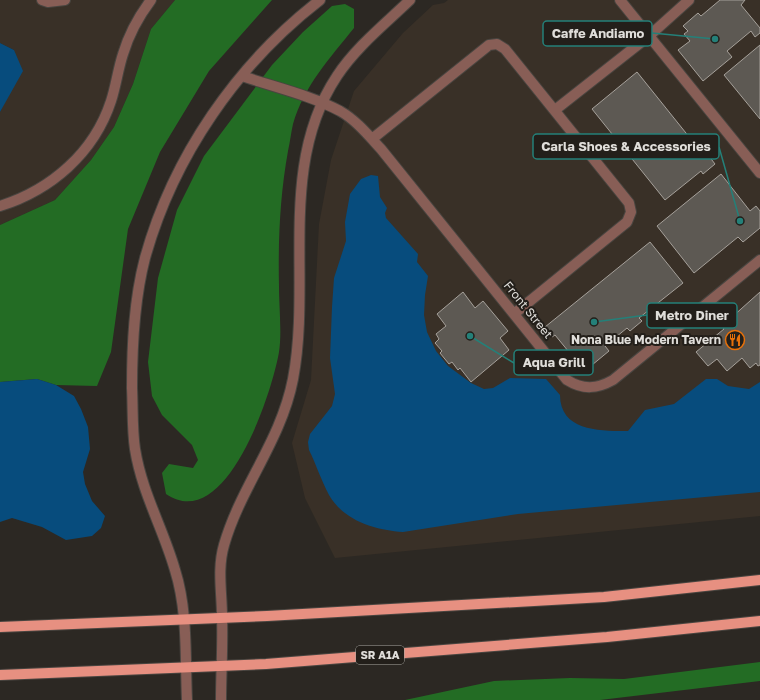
<svg xmlns="http://www.w3.org/2000/svg" width="760" height="700" viewBox="0 0 760 700" font-family="'Golos Text',sans-serif">
<rect width="100%" height="100%" fill="#2c2823"/>
<path fill="#393027" d="M 0,0 L 175,0 L 151,29 L 133,84 L 114,127 L 91,160 L 55,200 L 0,225 L 0,112 L 7,98 L 14,50 L 0,43 Z
M 448,0 L 760,0 L 760,516 L 335,558 L 305,498 L 292,443 L 311,380 L 319,224 L 331,160 L 354,91 L 403,33 L 433,5 L 444,3 Z"/>
<path fill="#236c24" d="M 175,0 L 272,0 L 209,71 L 160,152 L 128,229 L 111,352 L 97,386 L 56,385 L 37,379 L 0,382 L 0,225 L 55,200 L 91,160 L 114,127 L 133,84 L 151,29 Z
M 345,4 L 354,9 L 354,28 C 330,58 304,86 293,124 C 291,133 290,142 288,151 C 280,195 278,241 279,286 C 279,306 282,334 279,352 C 272,393 226,535 166,494 L 162,473 L 169,464 L 193,468 L 198,460 L 192,445 L 162,415 L 152,396 L 148,362 L 158,278 L 177,210 L 204,156 L 272,65 L 303,32 L 332,6 Z
M 760,662 L 760,681 L 600,700 L 405,700 L 494,681 L 570,678 L 624,679 Z"/>
<path fill="#074c7d" d="M 0,43 L 14,50 L 23,71 L 0,112 Z
M 371,175 L 378,176 L 380,197 L 387,208 L 385,213 L 386,218 L 418,254 L 417,262 L 428,276 L 425,295 L 424,315 L 427,332 L 436,351 L 448,366 L 471,383 L 484,389 L 493,388 L 510,378 L 546,379 L 560,395 C 560,432 602,431 628,431 L 645,410 L 674,404 L 706,379 L 717,379 L 728,386 L 749,389 L 760,382 L 760,492 L 518,514 L 403,532 C 375,530 344,521 329,495 C 321,480 316,464 309,450 L 308,442 L 310,434 L 332,406 L 335,394 L 330,358 L 332,307 L 334,278 L 346,241 L 345,222 L 350,194 L 361,179 Z
M 37,379 L 56,385 L 74,396 L 81,409 L 88,427 L 90,449 L 83,472 L 85,484 L 92,501 L 105,516 L 101,528 L 92,536 L 66,540 L 42,527 L 12,518 L 0,522 L 0,382 Z"/>
<path fill="#5d5953" stroke="#a6a19b" d="M 720,0 L 745,0 L 741,5 L 760,28 L 760,33 L 755,37 L 751,31 L 727,51 L 732,57 L 703,81 L 678,50 L 690,41 L 684,34 L 688,31 L 683,26 L 698,13 L 701,16 Z
M 760,45 L 760,119 L 724,75 Z
M 637,72 L 702,153 L 705,151 L 715,164 L 703,174 L 701,171 L 665,200 L 592,109 Z
M 721,174 L 750,211 L 756,206 L 760,211 L 760,228 L 743,242 L 738,237 L 694,273 L 657,226 Z
M 650,242 L 683,283 L 639,318 L 642,321 L 630,331 L 627,328 L 605,346 L 609,351 L 592,365 L 581,351 L 573,357 L 555,335 L 552,337 L 545,327 Z
M 463,292 L 475,308 L 483,301 L 508,331 L 500,338 L 509,350 L 471,382 L 460,368 L 458,370 L 452,362 L 449,364 L 440,353 L 442,351 L 435,343 L 439,339 L 436,334 L 446,326 L 437,314 Z
M 760,292 L 760,365 L 758,366 L 756,363 L 750,368 L 742,358 L 727,371 L 717,359 L 708,366 L 696,352 L 724,329 L 722,326 Z"/>
<g fill="none" stroke-linecap="round" stroke-linejoin="round">
<g stroke="#494540" stroke-width="12">
<path id="minor" d="M 42,0 L 48,2 L 65,0
M 620,0 L 760,173
M 242,76 C 274,87 310,95 340,111 C 356,120 369,136 381,149 L 567,380 C 583,390 597,389 613,380 L 760,260
M 555,110 L 649,36 L 689,0
M 372,139 L 489,45 L 497,44 L 505,49 L 629,203 L 631,212 L 627,222 L 514,314
M 0,206 C 51,190 94,153 111,101 C 116,86 118,69 123,54 C 129,34 139,16 151,0
M 187,700 C 185,657 188,611 175,570 C 163,528 142,493 135,449 C 132,429 133,408 132,388 C 132,344 134,300 145,258 C 173,157 237,64 320,0
M 221,700 C 221,672 223,645 222,617 C 222,593 217,569 224,545 C 241,486 281,441 293,379 C 312,279 277,166 337,76 C 356,47 385,24 410,0"/>
</g>
<g stroke="#494540" stroke-width="12">
<path id="major" d="M 0,627 L 267,616 L 604,597 L 760,580
M 0,675 L 266,664 L 607,637 L 760,621"/>
</g>
<use href="#minor" stroke="#885e56" stroke-width="10"/>
<use href="#major" stroke="#e79081" stroke-width="10"/>
</g>
<defs>
<g id="restaurant-ring" transform="scale(1)"><circle r="9.5" fill="#231f1a" stroke="#e8710a" stroke-width="1.5"/><path d="M-5-6h1v4h1v-4h1v4h1v-4h1v5L-1.5 .5V6h-2V.5L-5-1ZM5-6V6H3V1.5H1.5Q1.5-4 5-6Z" fill="#e8710a"/></g>
</defs>
<g fill-rule="evenodd">
<use href="#restaurant-ring" x="735" y="340"/>
</g>
<g text-anchor="middle" stroke-width="4" stroke-linejoin="round" paint-order="stroke">
<rect fill="#231f1a" stroke="#a7a5a0" stroke-width="1" x="356" y="646" width="48" height="18" rx="3"/>
<g font-size="11" font-weight="bold" fill="#e0deda">
<text x="380" y="659">SR A1A</text>
</g>
<g font-size="12" fill="#e0deda" stroke="#231f1a">
<text transform="translate(528 310) rotate(51)" y="4">Front Street</text>
</g>
<g font-size="12" font-weight="bold" fill="#e0deda" stroke="#231f1a" text-anchor="end">
<text x="721" y="344">Nona Blue Modern Tavern</text>
</g>
</g>
<path fill="none" stroke="#248079" stroke-width="1.5" d="M715 39L652 33M740 221L719 147M594 322L647 315M470 336L514 363"/>
<g fill="#248079" stroke="#231f1a" stroke-width="1.5">
<circle cx="715" cy="39" r="4"/>
<circle cx="740" cy="221" r="4"/>
<circle cx="594" cy="322" r="4"/>
<circle cx="470" cy="336" r="4"/>
</g>
<g fill="#231f1a" stroke="#248079" stroke-width="1.5">
<rect x="543" y="21" width="109" height="25" rx="4"/>
<rect x="533" y="134" width="186" height="25" rx="4"/>
<rect x="647" y="303" width="90" height="25" rx="4"/>
<rect x="514" y="350" width="79" height="25" rx="4"/>
</g>
<g font-size="13" text-anchor="middle" font-weight="bold" fill="#e0deda">
<text x="598" y="38">Caffe Andiamo</text>
<text x="626" y="151">Carla Shoes &amp; Accessories</text>
<text x="692" y="320">Metro Diner</text>
<text x="554" y="367">Aqua Grill</text>
</g>
</svg>
